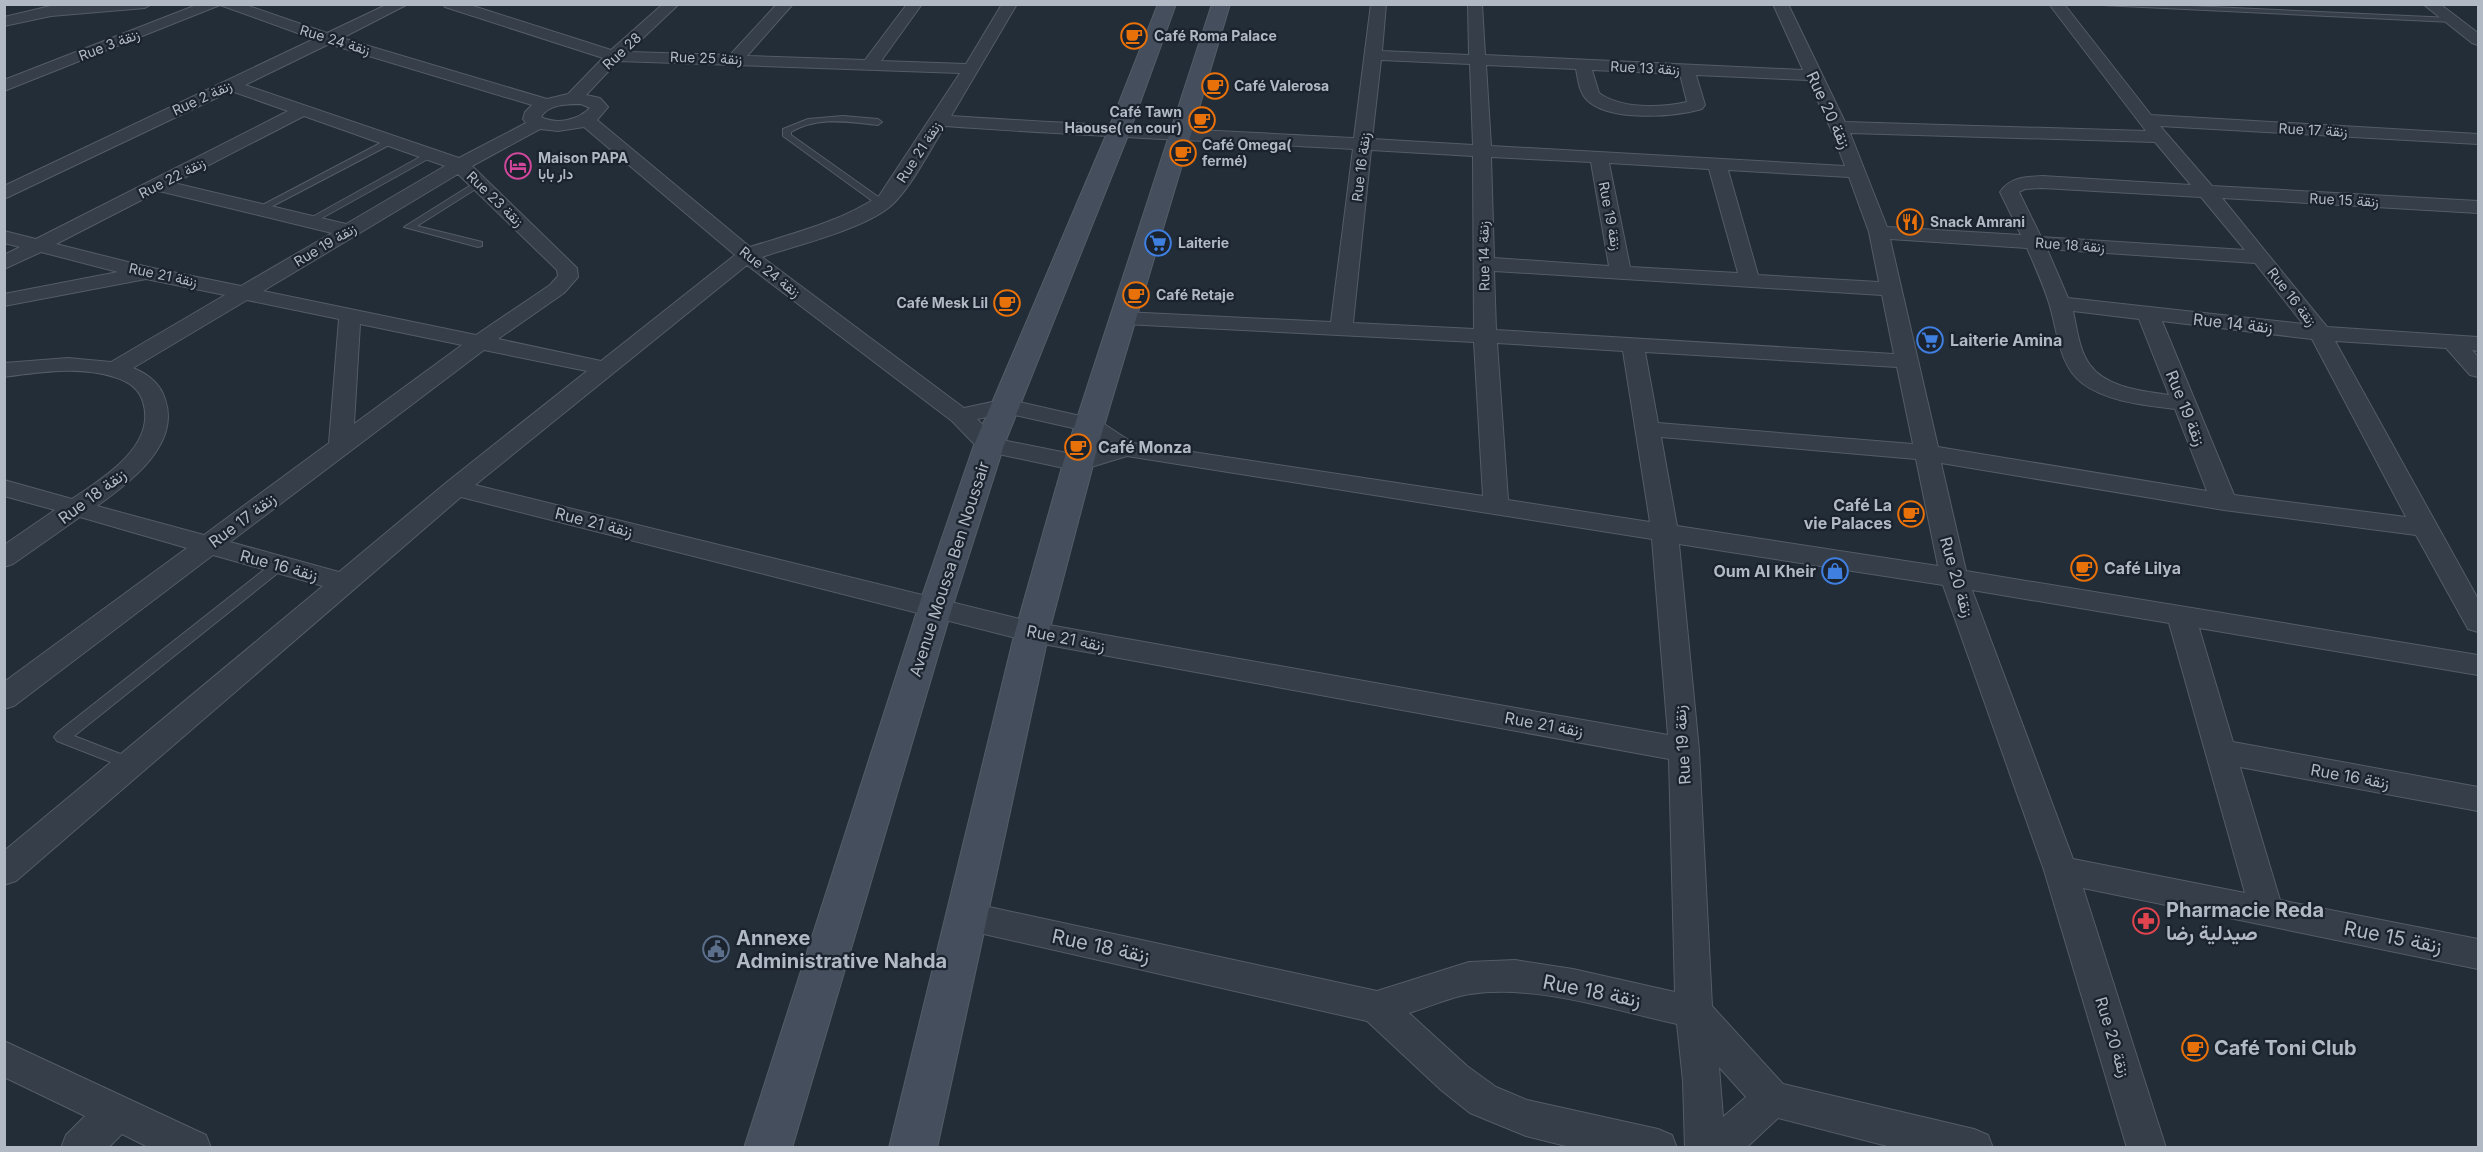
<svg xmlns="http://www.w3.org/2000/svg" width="2483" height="1152" viewBox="0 0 2483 1152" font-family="Inter,Vazirmatn,sans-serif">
<rect width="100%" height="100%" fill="#222d38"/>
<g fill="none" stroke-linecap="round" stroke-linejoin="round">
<g stroke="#545c67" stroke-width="2">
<path id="lane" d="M 2081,4 L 2147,4 L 2452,18 L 2456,20 L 2452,22 Z
M 843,116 L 878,119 L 882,122 L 878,125 C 848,122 818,116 791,132 L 791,135 L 884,201 L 884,205 L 878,205 L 783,136 L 783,129 L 808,119 Z
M 390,138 L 393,139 L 393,143 L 263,211 L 255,209 Z
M 427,153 L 435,155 L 313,223 L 305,221 Z
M 479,180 L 482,181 L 482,185 L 417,226 L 482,242 L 482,246 L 478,247 L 404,227 Z
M 279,561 L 286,565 L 284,568 L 74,736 L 136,760 L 139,764 L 136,768 L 131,770 L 126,768 L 57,741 L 54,737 L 57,733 L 274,562 Z"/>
</g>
<g stroke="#545c67" stroke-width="2">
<path id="street" d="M 59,4 L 152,4 L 145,8 L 51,16 L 4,26 L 4,17 Z
M 199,4 L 243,4 L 327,33 L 388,4 L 408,4 L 342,38 L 547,99 L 568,94 L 603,58 L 445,7 L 443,4 L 467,4 L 611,50 L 663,4 L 679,4 L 628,52 L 730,55 L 777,4 L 793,4 L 747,56 L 865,60 L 907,4 L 922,4 L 881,61 L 966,64 L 1002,4 L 1017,4 L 951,116 C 1086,125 1220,131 1354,138 L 1371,4 L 1386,4 L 1382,51 L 1469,55 L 1468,4 L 1482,4 L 1485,55 L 1803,70 L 1773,4 L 1788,4 L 1845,122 L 2146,131 L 2049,4 L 2064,4 L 2151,115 L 2478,134 L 2478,144 L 2160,126 L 2212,186 L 2478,201 L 2478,213 L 2222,198 L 2327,327 L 2478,337 L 2478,351 L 2472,350 L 2478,357 L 2478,377 L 2470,375 L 2446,348 L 2335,341 L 2478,599 L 2478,632 L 2468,629 L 2416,535 L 2224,510 L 1941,463 L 1966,571 L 2478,655 L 2478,675 L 2199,628 L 2233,742 L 2478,787 L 2478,811 L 2240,767 L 2280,900 L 2478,939 L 2478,969 L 2083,888 L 2166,1148 L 2127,1148 L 2044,870 L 1943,585 L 1679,544 L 1699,750 L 1712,1006 L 1783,1084 L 1974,1129 L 1988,1135 L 1993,1148 L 1895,1148 L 1778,1118 L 1746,1148 L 1685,1148 L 1683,1081 L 1677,1024 C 1613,1010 1536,984 1470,994 C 1450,997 1429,1007 1409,1013 L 1467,1066 L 1496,1087 L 1527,1100 L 1658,1129 L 1672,1135 L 1677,1148 L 1574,1148 L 1526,1136 L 1470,1113 L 1441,1090 L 1367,1021 L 966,930 L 954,926 L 949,916 L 954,906 L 966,902 L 1377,991 L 1469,962 L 1515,960 L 1573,969 L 1675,992 L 1669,759 L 1032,642 L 461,497 L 16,881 L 4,885 L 4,851 L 323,586 L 213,555 L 14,706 L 4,709 L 4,682 L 187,548 L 80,517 L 13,564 L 4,567 L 4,545 L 55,510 L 4,496 L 4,480 L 72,499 C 102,479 157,446 143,402 C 139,388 128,381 114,377 C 80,366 39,372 4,377 L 4,363 L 68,358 L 111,362 L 225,295 L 146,279 L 4,306 L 4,294 L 118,272 L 41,252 L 4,269 L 4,255 L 20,247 L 4,243 L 4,231 L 36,239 L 288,111 L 231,91 L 4,199 L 4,186 L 314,39 L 220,5 L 4,91 L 4,80 ZM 329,44 L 532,105 L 525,112 L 523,119 L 526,123 L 459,158 L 245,85 ZM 1381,60 L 1470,64 L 1473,145 L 1372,139 ZM 618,61 L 960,73 L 879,196 C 840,222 794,233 750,247 L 597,120 L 608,107 L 600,98 L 586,95 ZM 1486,65 L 1576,69 C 1578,79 1579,92 1587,100 C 1609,122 1674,117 1702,109 L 1705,105 L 1696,75 L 1808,80 L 1830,127 L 1845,166 L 1491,146 ZM 1592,70 L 1680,74 L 1687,102 C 1660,108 1621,109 1599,93 ZM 581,104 L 590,108 C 578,120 557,125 541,117 C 549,104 567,104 581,104 ZM 304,116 L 445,166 L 346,224 L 174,183 ZM 945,126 C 1081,136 1217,141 1353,149 L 1331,322 L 1124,312 L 1116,313 L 1113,318 L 1116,323 L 1124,324 L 1474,342 L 1483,496 L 1133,443 L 1098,420 L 1006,399 L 964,408 L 762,257 C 797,245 869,228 894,203 C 915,181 929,151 945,126 ZM 584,127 L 735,255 L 601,361 L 498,339 L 564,293 L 578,277 L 577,268 L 472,166 L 540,129 L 558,131 ZM 1850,133 L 2155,142 L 2191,185 L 2042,176 C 2025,177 2010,177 2000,192 L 2021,235 L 1887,227 ZM 1371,150 L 1473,156 L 1474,329 L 1353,323 ZM 1491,157 L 1591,162 L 1609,266 L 1494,258 ZM 1609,163 L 1709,169 L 1738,273 L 1630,267 ZM 1728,170 L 1849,177 L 1869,232 L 1879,282 L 1758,275 ZM 458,174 L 557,270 L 558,276 L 550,285 L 476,335 L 263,291 ZM 2042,188 L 2201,197 L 2245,250 L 2041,237 L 2019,192 L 2025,189 ZM 159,191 L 332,233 L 241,286 L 148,267 L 56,244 ZM 1890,239 L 2027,248 C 2035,266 2043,284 2049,303 C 2058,331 2058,364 2082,383 C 2107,402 2145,405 2175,409 L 2207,491 L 1938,447 ZM 2047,249 L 2255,263 L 2303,324 L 2068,298 ZM 747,265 L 952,421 L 980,450 L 1078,471 L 1127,456 L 1652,539 L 1668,735 L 1032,622 L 475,485 ZM 1494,271 L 1882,295 L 1894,354 L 1496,330 ZM 247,300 L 339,319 L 329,443 L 204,535 L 97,506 C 129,483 181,445 165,399 C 160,383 148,374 133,368 ZM 2073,311 L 2139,319 L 2169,395 C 2143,391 2107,388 2090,365 C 2079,351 2077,328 2073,311 ZM 2162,321 L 2312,339 L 2406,517 L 2234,495 ZM 360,324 L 462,345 L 354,424 ZM 1497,343 L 1623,351 L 1650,522 L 1508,500 ZM 484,350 L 587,371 L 447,482 L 339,572 L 230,542 ZM 1645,352 L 1897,367 L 1913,444 L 1658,423 ZM 1006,413 L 1082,430 L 1107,447 L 1077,455 L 997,439 L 977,419 ZM 1661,437 L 1916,459 L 1938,566 L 1677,526 ZM 1972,590 L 2169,623 L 2245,893 L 2073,859 ZM 1719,1067 L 1746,1097 L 1723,1117 Z
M 2423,4 L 2440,4 L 2478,33 L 2478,45 L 2472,43 Z
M 4,1041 L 206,1135 L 211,1148 L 150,1148 L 122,1134 L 108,1148 L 61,1148 L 66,1135 L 85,1116 L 4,1077 Z"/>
</g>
<g stroke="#545c67" stroke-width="2">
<path id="secondary" d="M 1158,4 L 1176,4 L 1129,133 L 1004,445 L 952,608 L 792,1148 L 744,1148 L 918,608 L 974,445 L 1107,133 Z
M 1212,4 L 1230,4 L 1098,446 L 1049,632 L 937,1148 L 889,1148 L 1015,632 L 1068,446 Z"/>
</g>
<use href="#lane" fill="#363e49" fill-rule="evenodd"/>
<use href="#street" fill="#363e49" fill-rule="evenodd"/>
<use href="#secondary" fill="#444e5c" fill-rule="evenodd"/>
</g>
<defs>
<g id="cafe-ring" transform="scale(1.35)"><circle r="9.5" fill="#1b232e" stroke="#e8710a" stroke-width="1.5"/><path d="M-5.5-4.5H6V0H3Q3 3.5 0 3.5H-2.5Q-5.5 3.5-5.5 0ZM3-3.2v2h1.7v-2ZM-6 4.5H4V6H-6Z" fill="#e8710a"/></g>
<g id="hotel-ring" transform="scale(1.35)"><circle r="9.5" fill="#1b232e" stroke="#d1479c" stroke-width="1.5"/><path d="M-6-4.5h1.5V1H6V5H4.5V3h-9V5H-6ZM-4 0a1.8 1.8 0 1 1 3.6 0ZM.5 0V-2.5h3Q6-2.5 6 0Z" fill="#d1479c"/></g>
<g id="restaurant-ring" transform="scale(1.35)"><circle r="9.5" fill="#1b232e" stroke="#e8710a" stroke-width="1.5"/><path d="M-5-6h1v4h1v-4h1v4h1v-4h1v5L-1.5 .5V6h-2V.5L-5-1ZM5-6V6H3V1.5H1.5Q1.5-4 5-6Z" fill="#e8710a"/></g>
<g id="supermarket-ring" transform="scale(1.35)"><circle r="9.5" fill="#1b232e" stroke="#3f7fe0" stroke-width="1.5"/><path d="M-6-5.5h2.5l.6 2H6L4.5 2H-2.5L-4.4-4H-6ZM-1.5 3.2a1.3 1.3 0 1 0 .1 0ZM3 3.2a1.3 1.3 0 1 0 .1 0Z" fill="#3f7fe0"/></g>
<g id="shop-ring" transform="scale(1.35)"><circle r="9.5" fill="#1b232e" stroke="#3f7fe0" stroke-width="1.5"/><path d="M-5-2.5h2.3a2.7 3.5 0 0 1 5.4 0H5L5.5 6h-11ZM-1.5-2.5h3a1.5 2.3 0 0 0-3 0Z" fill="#3f7fe0"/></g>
<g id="pharmacy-ring" transform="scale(1.35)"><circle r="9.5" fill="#1b232e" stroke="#e0444e" stroke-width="1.5"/><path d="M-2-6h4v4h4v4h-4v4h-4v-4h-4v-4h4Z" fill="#e0444e"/></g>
<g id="civic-ring" transform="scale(1.35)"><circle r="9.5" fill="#1b232e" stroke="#5c6f8a" stroke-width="1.5"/><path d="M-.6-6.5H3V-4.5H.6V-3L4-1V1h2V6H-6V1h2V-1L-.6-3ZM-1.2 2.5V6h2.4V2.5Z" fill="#5c6f8a"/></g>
</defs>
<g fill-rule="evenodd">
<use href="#cafe-ring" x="1134" y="36"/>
<use href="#cafe-ring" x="1215" y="86"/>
<use href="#cafe-ring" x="1202" y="120"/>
<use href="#cafe-ring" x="1183" y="153"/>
<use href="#hotel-ring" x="518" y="166"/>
<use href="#restaurant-ring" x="1910" y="222"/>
<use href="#supermarket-ring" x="1158" y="243"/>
<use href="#cafe-ring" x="1136" y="295"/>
<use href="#cafe-ring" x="1007" y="303"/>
<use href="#supermarket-ring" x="1930" y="340"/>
<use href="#cafe-ring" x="1078" y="447"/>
<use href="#cafe-ring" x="1911" y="514"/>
<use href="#cafe-ring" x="2084" y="568"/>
<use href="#shop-ring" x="1835" y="571"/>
<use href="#pharmacy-ring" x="2146" y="921"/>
<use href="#civic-ring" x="716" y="949"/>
<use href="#cafe-ring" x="2195" y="1048"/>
</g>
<g text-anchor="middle" stroke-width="4.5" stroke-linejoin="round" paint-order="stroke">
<g font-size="14" font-weight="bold" fill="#b1b9c5" stroke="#1b232e" text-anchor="start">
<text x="1154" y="41">Café Roma Palace</text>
<text x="1234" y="91">Café Valerosa</text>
<text x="1182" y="117" text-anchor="end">Café Tawn<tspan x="1182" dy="16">Haouse( en cour)</tspan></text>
<text x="1202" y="150">Café Omega(<tspan x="1202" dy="16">fermé)</tspan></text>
<text x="538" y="163">Maison PAPA<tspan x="538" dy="16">دار بابا</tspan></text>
<text x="1930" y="227">Snack Amrani</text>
<text x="1178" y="248">Laiterie</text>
<text x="1156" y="300">Café Retaje</text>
<text x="988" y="308" text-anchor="end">Café Mesk Lil</text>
</g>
<g font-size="14" fill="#b1b9c5" stroke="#1b232e">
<text transform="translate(335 40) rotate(17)" y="5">Rue 24 زنقة</text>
<text transform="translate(109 45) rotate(-21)" y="5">Rue 3 زنقة</text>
<text transform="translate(622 51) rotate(-43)" y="5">Rue 28</text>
<text transform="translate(706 58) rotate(2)" y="5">Rue 25 زنقة</text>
<text transform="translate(1645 68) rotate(3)" y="5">Rue 13 زنقة</text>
<text transform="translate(202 98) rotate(-25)" y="5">Rue 2 زنقة</text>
<text transform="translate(2313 130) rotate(3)" y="5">Rue 17 زنقة</text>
<text transform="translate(919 152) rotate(-57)" y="5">Rue 21 زنقة</text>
<text transform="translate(1361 167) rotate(-83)" y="5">Rue 16 زنقة</text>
<text transform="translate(172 178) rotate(-27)" y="5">Rue 22 زنقة</text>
<text transform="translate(495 199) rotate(44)" y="5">Rue 23 زنقة</text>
<text transform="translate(2344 200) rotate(3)" y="5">Rue 15 زنقة</text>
<text transform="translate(1610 216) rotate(79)" y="5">Rue 19 زنقة</text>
<text transform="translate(325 245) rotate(-31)" y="5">Rue 19 زنقة</text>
<text transform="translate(2070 245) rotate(4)" y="5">Rue 18 زنقة</text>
<text transform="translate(1484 256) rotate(-91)" y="5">Rue 14 زنقة</text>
<text transform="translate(770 272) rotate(38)" y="5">Rue 24 زنقة</text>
<text transform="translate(163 275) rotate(12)" y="5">Rue 21 زنقة</text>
<text transform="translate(2292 297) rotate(52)" y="5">Rue 16 زنقة</text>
</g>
<g font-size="16" fill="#b1b9c5" stroke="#1b232e">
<text transform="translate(1829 110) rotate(65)" y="6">Rue 20 زنقة</text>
<text transform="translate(2233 323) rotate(6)" y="6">Rue 14 زنقة</text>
<text transform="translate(2186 408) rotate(68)" y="6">Rue 19 زنقة</text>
<text transform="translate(92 496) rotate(-37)" y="6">Rue 18 زنقة</text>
<text transform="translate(242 520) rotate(-37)" y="6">Rue 17 زنقة</text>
<text transform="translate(594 522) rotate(14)" y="6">Rue 21 زنقة</text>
<text transform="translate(279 565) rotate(15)" y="6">Rue 16 زنقة</text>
<text transform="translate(949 569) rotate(-72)" y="6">Avenue Moussa Ben Noussair</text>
<text transform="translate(1957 577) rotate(74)" y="6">Rue 20 زنقة</text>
<text transform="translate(1066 638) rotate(11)" y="6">Rue 21 زنقة</text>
<text transform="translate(1544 724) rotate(10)" y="6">Rue 21 زنقة</text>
<text transform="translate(1682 745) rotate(-94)" y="6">Rue 19 زنقة</text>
<text transform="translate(2350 776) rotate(10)" y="6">Rue 16 زنقة</text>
<text transform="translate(2113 1037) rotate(73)" y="6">Rue 20 زنقة</text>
</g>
<g font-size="16" font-weight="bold" fill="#b1b9c5" stroke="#1b232e" text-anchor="start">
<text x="1950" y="346">Laiterie Amina</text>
<text x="1098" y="453">Café Monza</text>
<text x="1892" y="511" text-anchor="end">Café La<tspan x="1892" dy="18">vie Palaces</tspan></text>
<text x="2104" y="574">Café Lilya</text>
<text x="1816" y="577" text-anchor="end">Oum Al Kheir</text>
</g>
<g font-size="20" font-weight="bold" fill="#b1b9c5" stroke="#1b232e" text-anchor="start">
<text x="2166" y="917">Pharmacie Reda<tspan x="2166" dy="23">صيدلية رضا</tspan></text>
<text x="736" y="945">Annexe<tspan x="736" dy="23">Administrative Nahda</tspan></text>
<text x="2214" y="1055">Café Toni Club</text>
</g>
<g font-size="20" fill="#b1b9c5" stroke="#1b232e">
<text transform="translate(2393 937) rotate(11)" y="7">Rue 15 زنقة</text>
<text transform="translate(1101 946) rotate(12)" y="7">Rue 18 زنقة</text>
<text transform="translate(1592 991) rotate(11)" y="7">Rue 18 زنقة</text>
</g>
</g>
<rect width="2483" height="1152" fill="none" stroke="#b1b9c5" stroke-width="12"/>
</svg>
